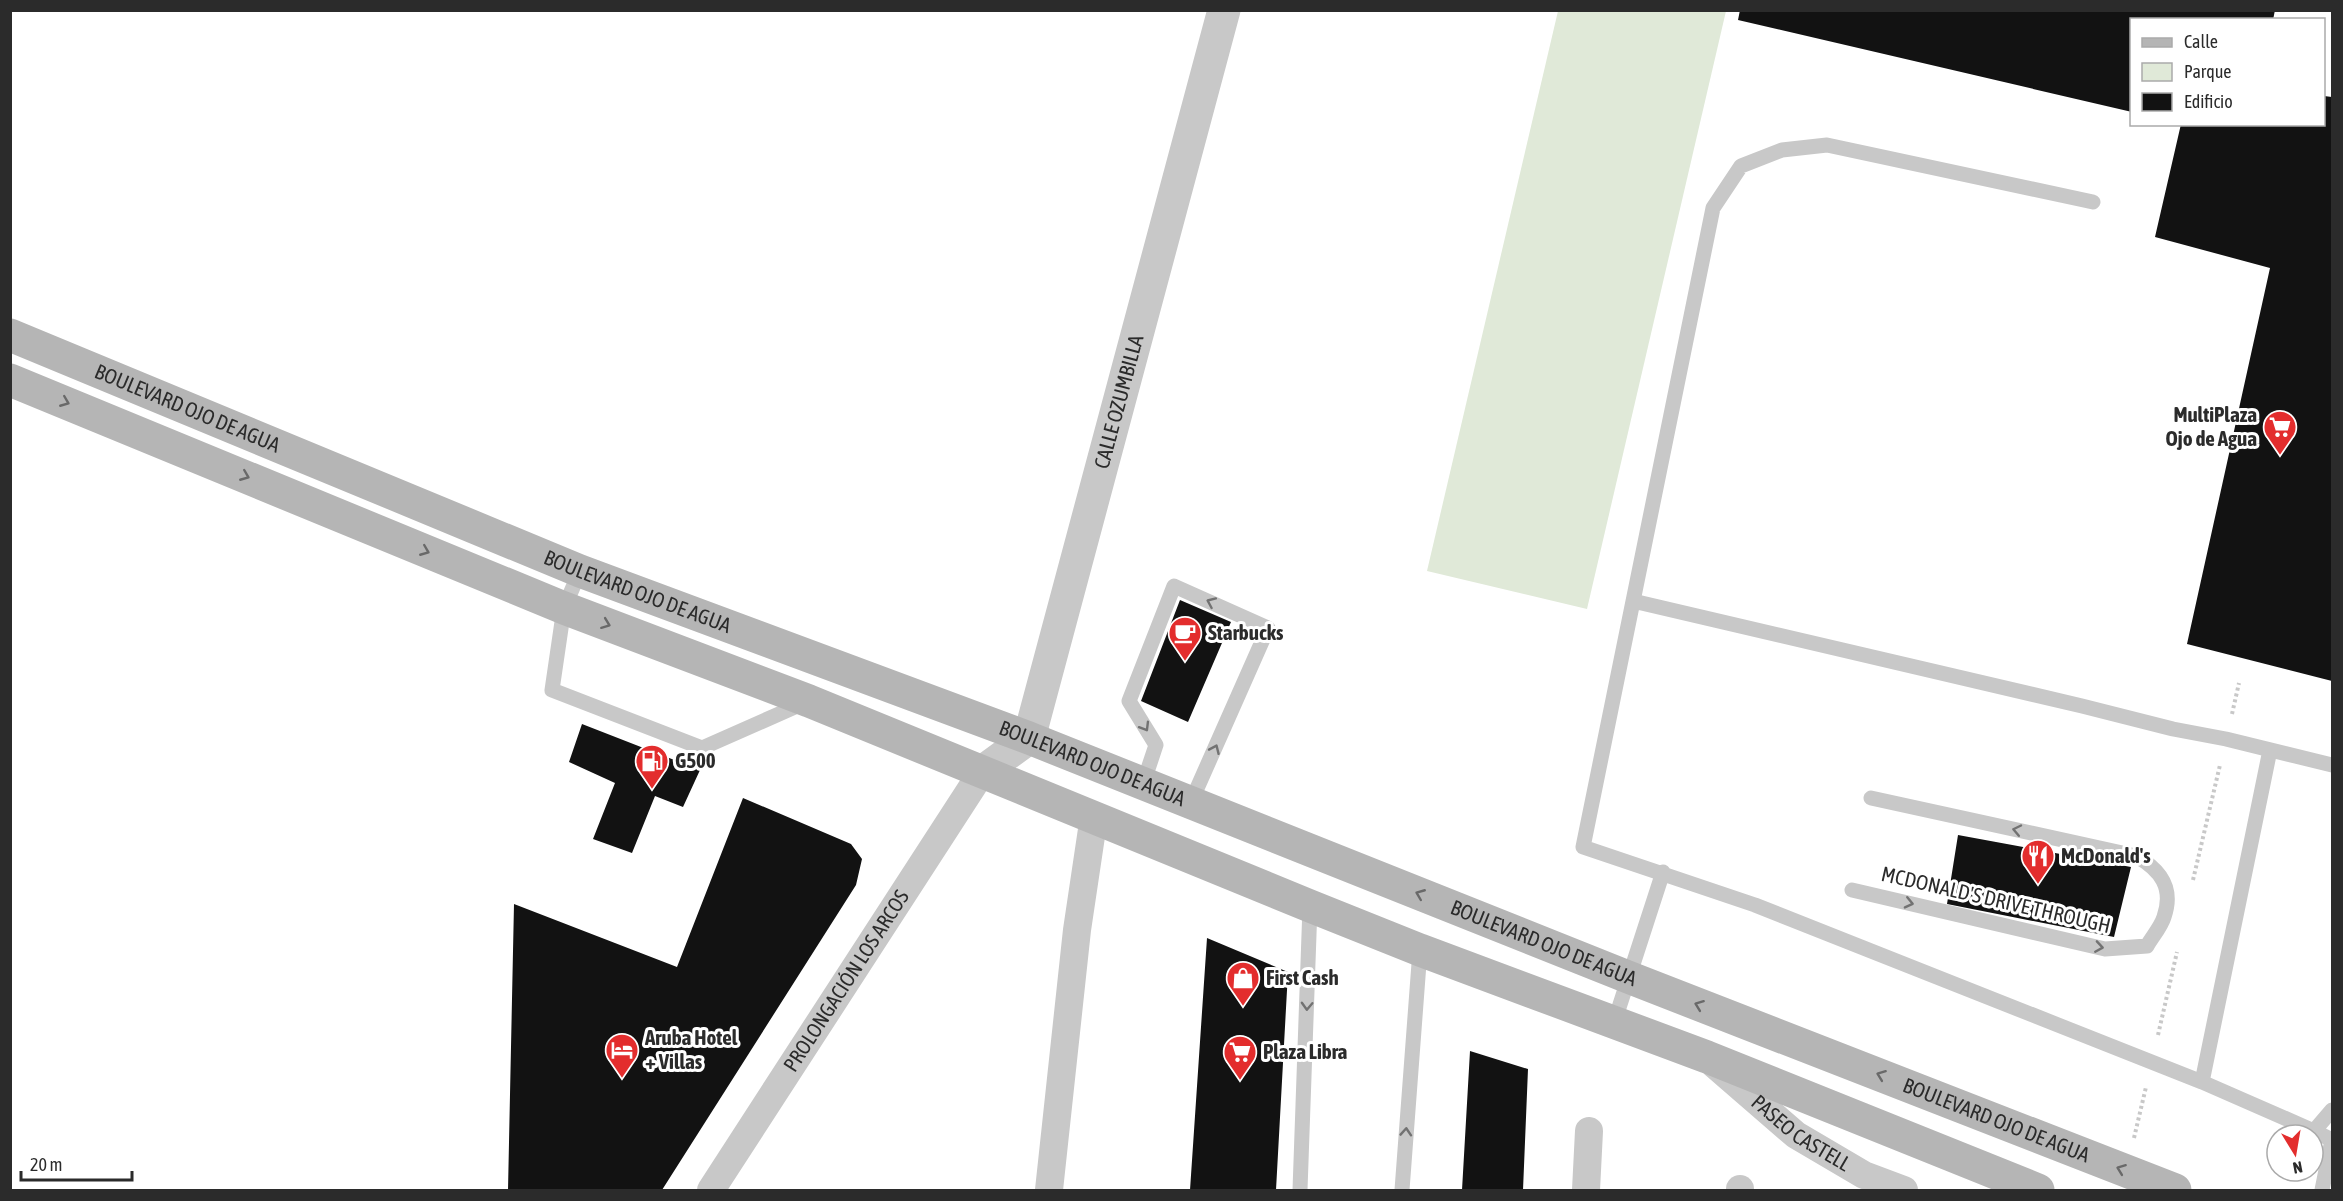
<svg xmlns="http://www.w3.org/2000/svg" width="2343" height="1201" viewBox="0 0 2343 1201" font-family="'Asap Condensed',sans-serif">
<rect width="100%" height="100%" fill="#fff"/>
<path fill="#e0e9d8" d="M 1558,11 L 1726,11 L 1587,609 L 1427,571 Z"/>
<path fill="#121212" d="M 1740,10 L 2275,10 L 2273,20 L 2132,20 L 2132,112 L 1738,20 Z
M 2324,96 L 2332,97 L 2332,681 L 2187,644 L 2270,268 L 2155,237 L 2181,124 L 2324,124 Z
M 1180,600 L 1231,622 L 1188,722 L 1141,701 Z
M 582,724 L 700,770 L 683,807 L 655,796 L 632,853 L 593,839 L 615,783 L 569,762 Z
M 743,798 L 851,844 L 862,859 L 856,885 L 662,1190 L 508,1190 L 514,904 L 677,967 Z
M 1958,835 L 2131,867 L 2114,937 L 1947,904 Z
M 1207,938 L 1288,972 L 1276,1190 L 1190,1190 Z
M 1470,1051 L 1528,1069 L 1523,1190 L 1462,1190 Z"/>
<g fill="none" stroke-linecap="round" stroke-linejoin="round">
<path stroke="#c8c8c8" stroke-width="4" stroke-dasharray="3 3" stroke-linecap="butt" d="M 2232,714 L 2239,683
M 2193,880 L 2220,765
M 2158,1035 L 2177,952
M 2134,1138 L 2146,1087"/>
<path stroke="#c8c8c8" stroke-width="15" d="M 2093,202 L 1827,145 L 1782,150 L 1741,166 L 1713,208 L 1583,847 L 1755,905 L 2202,1082 L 2314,1131 L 2332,1140 L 2322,1190
M 580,571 L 564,608 L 552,690 L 702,748 L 804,703
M 1633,601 L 2082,706 L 2173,729 L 2226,739 L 2332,765
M 1143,784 L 1156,745 L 1129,701 L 1174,586 L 1268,628 L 1191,802
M 1852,890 L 2105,949 L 2147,946 C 2152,937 2161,927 2164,917 C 2174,888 2161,870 2136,856 L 1871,798
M 1614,1023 L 1663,872
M 2202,1082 L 2270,750
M 2314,1131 L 2332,1110
M 1300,1190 L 1310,906
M 1402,1190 L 1420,950"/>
<g stroke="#c8c8c8" stroke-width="28">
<path id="s1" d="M 1715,1065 L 1796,1135 L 1864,1175 L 1904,1190"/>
<path id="s2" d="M 711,1190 L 982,772"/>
<path d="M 1049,1190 L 1077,930 L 1094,816"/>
<path d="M 1586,1190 L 1589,1131"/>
<path d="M 1740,1190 L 1740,1189"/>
</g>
<path stroke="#c8c8c8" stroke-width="33" id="s3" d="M 982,772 L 1029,738 L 1224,10"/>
<g stroke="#b5b5b5" stroke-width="33">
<path id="s4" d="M 10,335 L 580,571 L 1029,738 L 1628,977 L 2175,1190"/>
<path d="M 10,380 L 564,608 L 809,701 L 1310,906 L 1420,950 L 1707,1057 L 2038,1190"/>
</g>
</g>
<defs><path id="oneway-chevron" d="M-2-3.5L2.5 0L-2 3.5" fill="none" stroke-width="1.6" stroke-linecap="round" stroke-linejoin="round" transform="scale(1.5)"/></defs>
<g stroke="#696969">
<use href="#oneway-chevron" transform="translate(65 402) rotate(22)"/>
<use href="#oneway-chevron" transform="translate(245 476) rotate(22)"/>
<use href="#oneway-chevron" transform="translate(425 551) rotate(22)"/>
<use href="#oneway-chevron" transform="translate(606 624) rotate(21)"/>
<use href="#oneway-chevron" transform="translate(1420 894) rotate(-158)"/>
<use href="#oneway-chevron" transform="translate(1699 1005) rotate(-159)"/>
<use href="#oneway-chevron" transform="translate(1881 1075) rotate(-159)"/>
<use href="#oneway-chevron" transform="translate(2121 1169) rotate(-159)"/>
</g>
<g stroke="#727272">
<use href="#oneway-chevron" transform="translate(1211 602) rotate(-156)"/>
<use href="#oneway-chevron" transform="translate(1145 727) rotate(59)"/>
<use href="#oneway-chevron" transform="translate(1215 749) rotate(-66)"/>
<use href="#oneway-chevron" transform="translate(2017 830) rotate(-168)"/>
<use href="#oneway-chevron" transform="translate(1909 903) rotate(13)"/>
<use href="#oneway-chevron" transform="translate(2099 947) rotate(9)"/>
<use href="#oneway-chevron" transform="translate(1307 1006) rotate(92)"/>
<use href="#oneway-chevron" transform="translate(1406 1132) rotate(-86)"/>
</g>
<defs>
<g id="supermarket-pin" transform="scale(1.725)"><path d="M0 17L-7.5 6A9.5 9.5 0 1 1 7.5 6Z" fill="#e32d2d" stroke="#fff"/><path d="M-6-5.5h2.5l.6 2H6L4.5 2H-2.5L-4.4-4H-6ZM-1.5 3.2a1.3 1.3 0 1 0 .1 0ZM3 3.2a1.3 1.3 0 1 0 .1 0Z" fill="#fff"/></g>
<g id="cafe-pin" transform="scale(1.725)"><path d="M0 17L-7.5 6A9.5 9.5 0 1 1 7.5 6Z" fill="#e32d2d" stroke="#fff"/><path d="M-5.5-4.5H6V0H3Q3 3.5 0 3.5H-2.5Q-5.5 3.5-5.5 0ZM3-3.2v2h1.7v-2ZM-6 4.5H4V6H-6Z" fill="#fff"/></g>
<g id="fuel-pin" transform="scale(1.725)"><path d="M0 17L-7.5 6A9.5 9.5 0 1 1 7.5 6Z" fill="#e32d2d" stroke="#fff"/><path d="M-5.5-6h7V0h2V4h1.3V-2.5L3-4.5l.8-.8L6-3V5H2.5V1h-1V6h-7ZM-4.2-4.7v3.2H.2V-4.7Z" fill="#fff"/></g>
<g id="restaurant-pin" transform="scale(1.725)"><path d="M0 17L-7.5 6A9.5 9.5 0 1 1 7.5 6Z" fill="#e32d2d" stroke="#fff"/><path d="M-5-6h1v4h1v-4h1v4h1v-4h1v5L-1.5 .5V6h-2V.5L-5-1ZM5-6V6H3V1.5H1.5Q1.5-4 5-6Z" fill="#fff"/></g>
<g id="shop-pin" transform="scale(1.725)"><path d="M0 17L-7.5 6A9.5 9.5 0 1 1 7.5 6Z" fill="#e32d2d" stroke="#fff"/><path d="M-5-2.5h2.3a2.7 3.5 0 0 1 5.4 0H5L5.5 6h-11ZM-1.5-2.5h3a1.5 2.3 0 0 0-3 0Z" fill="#fff"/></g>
<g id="hotel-pin" transform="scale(1.725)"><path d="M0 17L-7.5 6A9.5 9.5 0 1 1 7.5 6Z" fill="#e32d2d" stroke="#fff"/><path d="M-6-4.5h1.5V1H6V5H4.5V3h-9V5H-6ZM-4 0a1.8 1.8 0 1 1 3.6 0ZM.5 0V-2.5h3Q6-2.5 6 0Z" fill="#fff"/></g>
</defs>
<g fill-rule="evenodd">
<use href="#supermarket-pin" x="2280" y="427"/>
<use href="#cafe-pin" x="1185" y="633"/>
<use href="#fuel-pin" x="652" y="761"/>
<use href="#restaurant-pin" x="2038" y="856"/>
<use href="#shop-pin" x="1243" y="978"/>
<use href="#hotel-pin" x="622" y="1050"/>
<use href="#supermarket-pin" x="1240" y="1052"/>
</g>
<g text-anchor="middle" stroke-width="6" stroke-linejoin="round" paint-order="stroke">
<g font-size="21" fill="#2b2b2b" stroke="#fff">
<text dy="7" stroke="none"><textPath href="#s3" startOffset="406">CALLE OZUMBILLA</textPath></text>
<text dy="7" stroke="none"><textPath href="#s4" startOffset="192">BOULEVARD OJO DE AGUA</textPath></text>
<text dy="7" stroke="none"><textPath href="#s4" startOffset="678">BOULEVARD OJO DE AGUA</textPath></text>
<text dy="7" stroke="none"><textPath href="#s4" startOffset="1164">BOULEVARD OJO DE AGUA</textPath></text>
<text transform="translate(1996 900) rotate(13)" y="7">MCDONALD'S DRIVE THROUGH</text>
<text dy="7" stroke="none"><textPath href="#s4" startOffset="1650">BOULEVARD OJO DE AGUA</textPath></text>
<text dy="7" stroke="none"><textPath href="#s2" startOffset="249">PROLONGACIÓN LOS ARCOS</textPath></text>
<text dy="7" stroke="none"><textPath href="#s4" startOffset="2136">BOULEVARD OJO DE AGUA</textPath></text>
<text dy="7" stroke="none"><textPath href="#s1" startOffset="110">PASEO CASTELL</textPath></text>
</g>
<g font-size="21" font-weight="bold" fill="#2b2b2b" stroke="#fff" text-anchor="start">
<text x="2257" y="422" text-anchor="end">MultiPlaza<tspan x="2257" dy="24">Ojo de Agua</tspan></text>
<text x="1208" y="640">Starbucks</text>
<text x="675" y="768">G500</text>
<text x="2061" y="863">McDonald's</text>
<text x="1266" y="985">First Cash</text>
<text x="645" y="1045">Aruba Hotel<tspan x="645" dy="24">+ Villas</tspan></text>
<text x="1263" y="1059">Plaza Libra</text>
</g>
</g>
<rect width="2343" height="1201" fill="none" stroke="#2b2b2b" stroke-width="24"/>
<rect x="2130" y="18" width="195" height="108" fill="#ffffff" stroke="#aaaaaa" stroke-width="1.5"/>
<rect x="2142" y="38" width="30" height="9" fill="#b5b5b5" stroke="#aaaaaa" stroke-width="1.5"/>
<text x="2184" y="48" font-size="18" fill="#2b2b2b">Calle</text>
<rect x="2142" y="63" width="30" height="18" fill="#e0e9d8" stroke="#aaaaaa" stroke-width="1.5"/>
<text x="2184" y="78" font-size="18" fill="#2b2b2b">Parque</text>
<rect x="2142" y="93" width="30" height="18" fill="#121212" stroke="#aaaaaa" stroke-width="1.5"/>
<text x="2184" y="108" font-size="18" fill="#2b2b2b">Edificio</text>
<g transform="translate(2295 1153) rotate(169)"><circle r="28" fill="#ffffff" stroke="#aaaaaa" stroke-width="1.5"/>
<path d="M0-4.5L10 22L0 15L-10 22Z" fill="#e32d2d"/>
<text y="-9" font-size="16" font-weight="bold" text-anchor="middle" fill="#2b2b2b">N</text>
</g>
<path d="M21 1171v9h111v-9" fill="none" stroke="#2b2b2b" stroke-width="3"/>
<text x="30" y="1171" font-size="18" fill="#2b2b2b" stroke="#ffffff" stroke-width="4.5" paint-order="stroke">20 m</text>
</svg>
